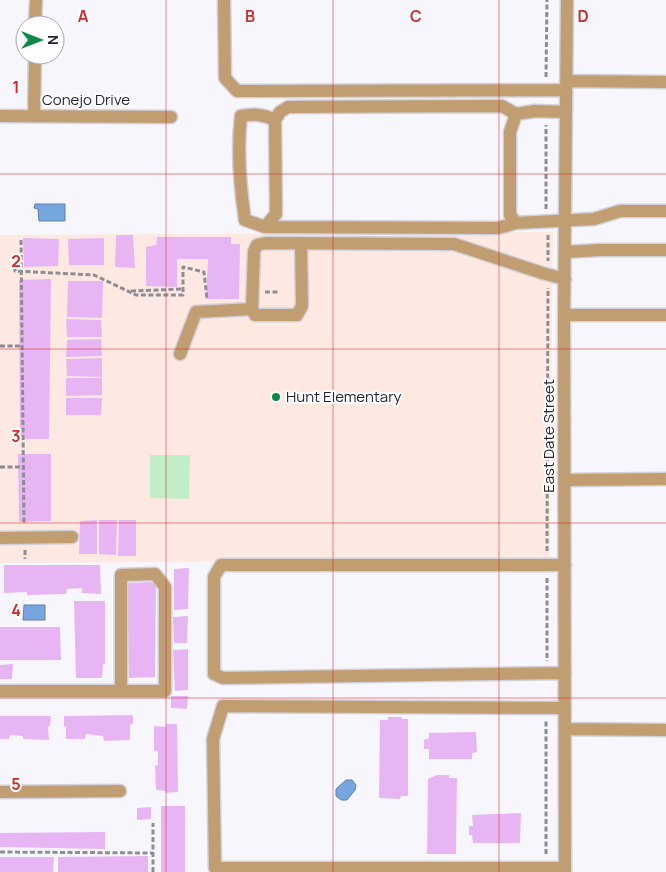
<svg xmlns="http://www.w3.org/2000/svg" width="666" height="872" viewBox="0 0 666 872" font-family="Manrope,sans-serif">
<rect width="100%" height="100%" fill="#f8f6fd"/>
<path fill="#fde9e1" d="M 553,232 L 550,559 L 0,563 L 0,235 Z"/>
<path fill="#c1eec8" d="M 150,455 L 190,455 L 189,499 L 150,498 Z"/>
<path fill="#76a6df" stroke="#5e7fab" d="M 35,204 L 65,204 L 65,221 L 39,221 L 38,209 L 34,208 Z
M 24,605 L 45,605 L 45,620 L 23,620 Z
M 346,780 L 352,780 L 356,785 L 355,790 L 347,800 L 341,800 L 336,796 L 336,789 Z"/>
<path fill="#e7b5f3" d="M 116,235 L 133,235 L 135,268 L 115,267 Z
M 157,237 L 231,237 L 231,244 L 240,244 L 239,299 L 206,299 L 208,259 L 177,259 L 177,287 L 146,286 L 146,247 L 156,245 Z
M 23,238 L 59,239 L 58,266 L 24,267 Z
M 104,238 L 104,265 L 69,265 L 68,239 Z
M 51,279 L 49,439 L 20,439 L 19,280 Z
M 68,281 L 103,281 L 102,318 L 67,317 Z
M 66,319 L 101,320 L 102,337 L 67,337 Z
M 101,339 L 102,356 L 66,357 L 67,340 Z
M 102,358 L 102,377 L 67,376 L 66,359 Z
M 66,378 L 102,378 L 102,395 L 66,396 Z
M 66,398 L 102,398 L 101,415 L 66,415 Z
M 18,454 L 51,454 L 51,521 L 19,522 Z
M 97,520 L 97,554 L 79,554 L 80,521 Z
M 99,520 L 117,520 L 116,555 L 99,554 Z
M 119,520 L 136,520 L 136,556 L 118,556 Z
M 4,565 L 100,565 L 101,594 L 82,593 L 82,588 L 67,589 L 66,594 L 27,595 L 27,592 L 4,593 Z
M 189,568 L 188,609 L 174,610 L 174,569 Z
M 156,582 L 155,677 L 129,678 L 127,583 Z
M 74,601 L 105,601 L 105,664 L 103,664 L 102,678 L 76,678 Z
M 188,616 L 187,643 L 174,643 L 173,617 Z
M 0,627 L 60,627 L 61,660 L 0,660 Z
M 188,649 L 188,690 L 175,691 L 173,650 Z
M 13,664 L 12,679 L 0,679 L 0,665 Z
M 171,696 L 188,696 L 187,709 L 171,708 Z
M 133,715 L 133,724 L 130,724 L 130,740 L 104,741 L 103,736 L 86,734 L 85,739 L 66,739 L 66,727 L 64,726 L 64,716 Z
M 0,716 L 51,716 L 50,726 L 48,727 L 49,740 L 23,739 L 23,736 L 10,735 L 9,739 L 0,739 Z
M 388,717 L 402,717 L 402,719 L 408,719 L 408,796 L 401,796 L 400,799 L 379,798 L 380,720 L 388,720 Z
M 166,724 L 177,724 L 178,792 L 166,793 L 166,791 L 156,790 L 155,766 L 158,765 L 158,751 L 154,751 L 154,726 L 166,727 Z
M 476,732 L 477,752 L 472,753 L 472,759 L 429,759 L 429,749 L 424,749 L 424,740 L 429,738 L 429,733 Z
M 437,775 L 449,775 L 449,778 L 457,778 L 456,854 L 427,854 L 428,779 Z
M 161,806 L 185,806 L 185,872 L 161,872 Z
M 151,807 L 151,819 L 137,820 L 137,808 Z
M 521,813 L 520,843 L 473,843 L 472,835 L 469,835 L 469,826 L 473,826 L 472,815 Z
M 105,832 L 105,849 L 0,847 L 0,833 Z
M 148,856 L 148,872 L 58,872 L 58,857 Z
M 0,857 L 54,857 L 53,872 L 0,872 Z"/>
<g fill="none" stroke-linecap="round" stroke-linejoin="round">
<g stroke="#d2d0d8" stroke-width="15">
<path id="minor" d="M 224,0 L 225,78 L 237,91 L 566,90
M 35,25 L 36,0
M 566,81 L 666,82
M 566,112 L 535,111 L 516,114 L 510,132 L 510,215 L 516,223 L 594,219 L 620,211 L 666,211
M 0,116 L 171,117
M 34,116 L 35,55
M 275,120 C 263,114 254,114 241,116 C 237,150 240,187 245,220 L 265,227 L 276,214 L 275,120 L 280,112 L 288,107 L 502,106 L 516,114
M 265,227 L 498,228 L 516,223
M 301,244 L 302,306 L 297,315 L 255,315 L 252,309 L 254,251 L 257,245 L 266,243 L 454,244 L 542,273 L 565,279
M 565,252 L 600,250 L 666,250
M 564,315 L 666,315
M 180,354 L 196,312 L 252,309
M 566,480 L 666,479
M 0,538 L 72,537
M 565,565 L 221,565 L 214,577 L 214,674 L 223,678 L 565,673
M 0,691 L 165,691 L 165,587 L 155,574 L 121,575 L 121,691
M 565,729 L 666,730
M 0,792 L 120,791
M 565,868 L 215,868 L 213,739 L 223,706 L 565,708
M 565,872 L 564,315 L 567,0"/>
</g>
<path stroke="#8e8c95" stroke-width="3" stroke-dasharray="5 2.5" stroke-linecap="butt" d="M 546,77 L 547,0
M 546,209 L 546,125
M 548,235 L 548,261
M 21,240 L 24,524
M 15,259 L 15,271 L 94,275 L 136,295 L 183,295 L 183,267 L 204,272 L 207,299
M 131,291 L 183,289
M 265,292 L 280,292
M 0,346 L 22,346
M 0,467 L 23,467
M 25,550 L 25,559
M 547,551 L 548,288
M 547,578 L 547,661
M 0,852 L 153,853
M 546,854 L 546,720
M 153,872 L 153,823"/>
<use href="#minor" stroke="#c09e72" stroke-width="12"/>
</g>
<path fill="none" stroke="#d62828" stroke-width="1" stroke-opacity="0.55" d="M 166,0 L 166,872M 333,0 L 333,872M 499,0 L 499,872M 0,174 L 666,174M 0,349 L 666,349M 0,523 L 666,523M 0,698 L 666,698"/>
<circle fill="#0a8a46" stroke="#fff" stroke-width="2" cx="276" cy="397" r="5"/>
<g text-anchor="middle" stroke-width="4" stroke-linejoin="round" paint-order="stroke">
<g font-size="15" fill="#272531" stroke="#fff">
<text x="86" y="105">Conejo Drive</text>
<text transform="translate(549 436) rotate(-90)" y="5">East Date Street</text>
</g>
<g font-size="15" fill="#272531" stroke="#fff" text-anchor="start">
<text x="286" y="402">Hunt Elementary</text>
</g>
</g>
<g font-size="16" text-anchor="middle" font-weight="bold" fill="#d62828" stroke="#fff" stroke-width="4" stroke-linejoin="round" paint-order="stroke">
<text x="83" y="22">A</text>
<text x="250" y="22">B</text>
<text x="416" y="22">C</text>
<text x="583" y="22">D</text>
<text x="16" y="93">1</text>
<text x="16" y="267">2</text>
<text x="16" y="442">3</text>
<text x="16" y="616">4</text>
<text x="16" y="790">5</text>
</g>
<g transform="translate(40 40) rotate(90)"><circle r="24" fill="#ffffff" stroke="#a9a8ad"/>
<path d="M0-4L9 19L0 12L-9 19Z" fill="#0a8a46"/>
<text y="-8" font-size="14" font-weight="bold" text-anchor="middle" fill="#272531">N</text>
</g>
</svg>
